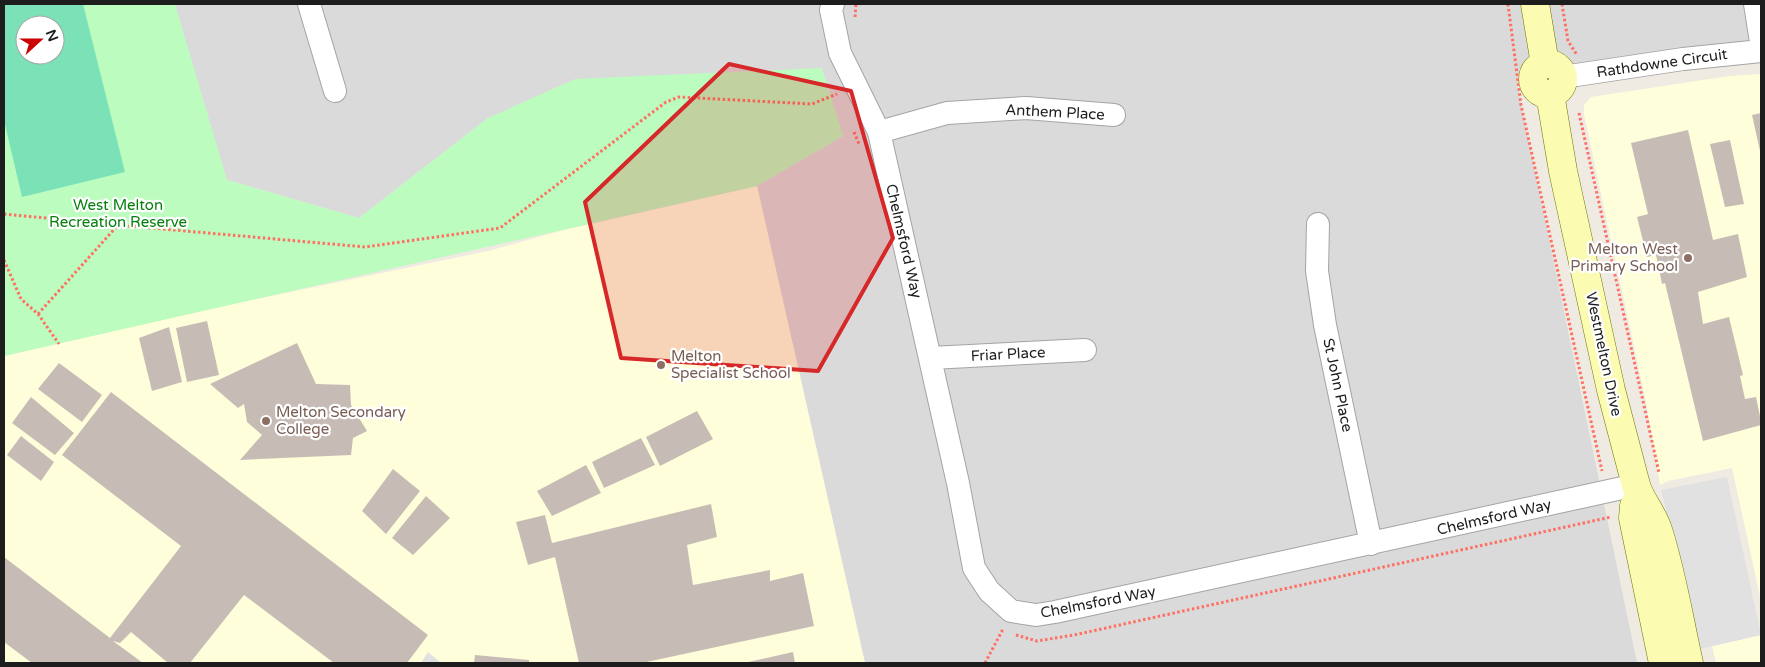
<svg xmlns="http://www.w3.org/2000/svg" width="1765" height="667" viewBox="0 0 1765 667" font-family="'Varela Round',sans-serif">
<rect width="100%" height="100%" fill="#efeae2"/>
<path fill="#dbdada" d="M 164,4 L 1761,4 L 1761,44 L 1517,85 L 1637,663 L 865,663 L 757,186 L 843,136 L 488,118 L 359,218 L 227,180 Z"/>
<path fill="#fffedb" d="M 1761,74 L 1761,601 L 1732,468 L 1668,481 L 1660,485 L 1646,402 L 1584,115 L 1584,105 L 1591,97 L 1729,76 Z
M 757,186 L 865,663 L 4,663 L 4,356 L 208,309 L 488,251 L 560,231 Z
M 1761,635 L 1761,663 L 1716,663 L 1712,646 Z"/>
<path fill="#bcfcbf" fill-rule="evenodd" d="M 4,4 L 175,4 L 227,180 L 359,218 L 488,118 L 575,79 L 822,68 L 843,136 L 757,186 L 4,356 ZM 25,25 L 55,25 L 55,55 L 25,55 Z"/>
<path fill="#7be2b8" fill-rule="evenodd" d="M 4,4 L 83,4 L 125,172 L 22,197 L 4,120 ZM 25,25 L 55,25 L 55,55 L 25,55 Z"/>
<path fill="#e1e1e1" d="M 1727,477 L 1761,635 L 1700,649 L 1661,490 Z
M 428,652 L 441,663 L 421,663 Z"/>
<path fill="#c7bcb5" d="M 1761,113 L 1761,151 L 1760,151 L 1752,115 Z
M 1688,130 L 1713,240 L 1738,234 L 1747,277 L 1698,292 L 1703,324 L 1729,317 L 1743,375 L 1740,376 L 1745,399 L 1756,397 L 1761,421 L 1761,425 L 1703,441 L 1665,283 L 1662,284 L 1656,255 L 1647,257 L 1637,217 L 1648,214 L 1631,143 Z
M 1730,140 L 1744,204 L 1725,207 L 1710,144 Z
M 207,321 L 219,375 L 187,382 L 176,328 Z
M 169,327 L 182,382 L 152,391 L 139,338 Z
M 297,343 L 316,384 L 350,385 L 351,405 L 367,431 L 353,438 L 351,455 L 240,460 L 262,435 L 247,422 L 244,404 L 238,408 L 210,384 Z
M 59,363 L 102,395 L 82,422 L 38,389 Z
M 111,392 L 428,635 L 407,663 L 334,663 L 244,595 L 190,663 L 168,663 L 131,632 L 120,643 L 113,641 L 143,663 L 32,663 L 4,642 L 4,557 L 110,638 L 181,546 L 62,455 Z
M 31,397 L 74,433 L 55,455 L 12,423 Z
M 697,411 L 713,439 L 660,466 L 646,437 Z
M 21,436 L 54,462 L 41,481 L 7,455 Z
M 641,438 L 655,465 L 604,488 L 592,462 Z
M 586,465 L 601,493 L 552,516 L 537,491 Z
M 393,469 L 420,491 L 386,534 L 362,511 Z
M 426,496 L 450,518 L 413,555 L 392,538 Z
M 711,504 L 717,537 L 687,545 L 693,585 L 770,570 L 770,581 L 803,573 L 814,626 L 642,663 L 579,663 L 555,557 L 528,565 L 516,522 L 545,515 L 552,543 Z
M 793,652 L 795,663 L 748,663 L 748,662 Z
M 475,655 L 529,660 L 529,663 L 474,663 Z"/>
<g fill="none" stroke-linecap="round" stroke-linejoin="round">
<g stroke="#a4a4a4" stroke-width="24">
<path id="street" d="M 309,4 L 335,91
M 833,4 L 831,10 L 840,53 L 879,132 L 958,483 L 974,568 L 989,591 L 1011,611 L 1036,615 L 1055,612 L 1636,485
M 1755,4 L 1761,42
M 1563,77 L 1683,59 L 1761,51
M 879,132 L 947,113 L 1026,108 L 1114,115
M 1318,224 L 1317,271 L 1325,325 L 1371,544
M 931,358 L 1085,350"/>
</g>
<g stroke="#6e7800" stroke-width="29">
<path id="secondary" d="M 1535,4 L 1545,64
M1533 79a15 15 0 1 1 30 0a15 15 0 1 1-30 0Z
M 1550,94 L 1563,171 L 1611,390 L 1636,485 C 1641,502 1652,512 1658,530 C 1672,573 1679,619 1689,663
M 1639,495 L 1634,506 L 1633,518 L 1663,663"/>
</g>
<path stroke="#ff6f63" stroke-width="3" stroke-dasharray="2.5 2.5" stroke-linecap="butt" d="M 1508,4 L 1521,105 L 1602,471
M 1562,4 L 1568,41 L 1577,55
M 855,17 L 856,4
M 1579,113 L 1659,473
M 854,132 L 859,144
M 4,214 L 118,225
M 4,260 L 21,299 L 38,314 L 59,344
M 38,314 L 118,225 L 365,247 L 500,228 L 666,102 L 679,97 L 812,104 L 837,94
M 1016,635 L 1037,641 L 1074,635 L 1611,517
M 985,663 L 1003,629"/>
<use href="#street" stroke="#fff" stroke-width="22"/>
<use href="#secondary" stroke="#fbfcb2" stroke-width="28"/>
</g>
<path fill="#d62828" fill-opacity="0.2" stroke="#d62828" stroke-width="4" stroke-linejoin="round" d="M 729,64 L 851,91 L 893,238 L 818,371 L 621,358 L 585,202 Z"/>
<g fill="#8d6e63" stroke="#fff" stroke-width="2">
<circle cx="1688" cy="258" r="5"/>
<circle cx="661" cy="365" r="5"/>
<circle cx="266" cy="421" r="5"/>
</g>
<g text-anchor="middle" stroke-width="4.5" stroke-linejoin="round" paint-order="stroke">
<g font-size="15" fill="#1d1d1d" stroke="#fff">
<text transform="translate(1662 63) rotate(-8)" y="5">Rathdowne Circuit</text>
<text transform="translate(1055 112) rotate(3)" y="5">Anthem Place</text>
<text transform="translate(904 241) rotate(77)" y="5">Chelmsford Way</text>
<text transform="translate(1008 354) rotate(-3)" y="5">Friar Place</text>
<text transform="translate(1604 354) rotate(78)" y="5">Westmelton Drive</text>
<text transform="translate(1338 385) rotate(78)" y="5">St John Place</text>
<text transform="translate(1494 517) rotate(-13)" y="5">Chelmsford Way</text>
<text transform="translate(1098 602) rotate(-11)" y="5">Chelmsford Way</text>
</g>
<g font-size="15" fill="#06800d" stroke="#fff">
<text x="118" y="210">West Melton<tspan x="118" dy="17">Recreation Reserve</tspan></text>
</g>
<g font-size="15" fill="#785e54" stroke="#fff" text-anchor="start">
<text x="1678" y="254" text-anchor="end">Melton West<tspan x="1678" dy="17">Primary School</tspan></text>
<text x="671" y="361">Melton<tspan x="671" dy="17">Specialist School</tspan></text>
<text x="276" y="417">Melton Secondary<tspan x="276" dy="17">College</tspan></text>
</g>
</g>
<rect width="1765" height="667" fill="none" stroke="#1d1d1d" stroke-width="10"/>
<g transform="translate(40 40) rotate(69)"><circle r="24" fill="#ffffff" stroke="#a5a5a5"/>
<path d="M0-4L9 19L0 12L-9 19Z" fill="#ca0005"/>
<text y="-8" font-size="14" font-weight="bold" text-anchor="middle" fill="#1d1d1d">N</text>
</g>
</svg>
